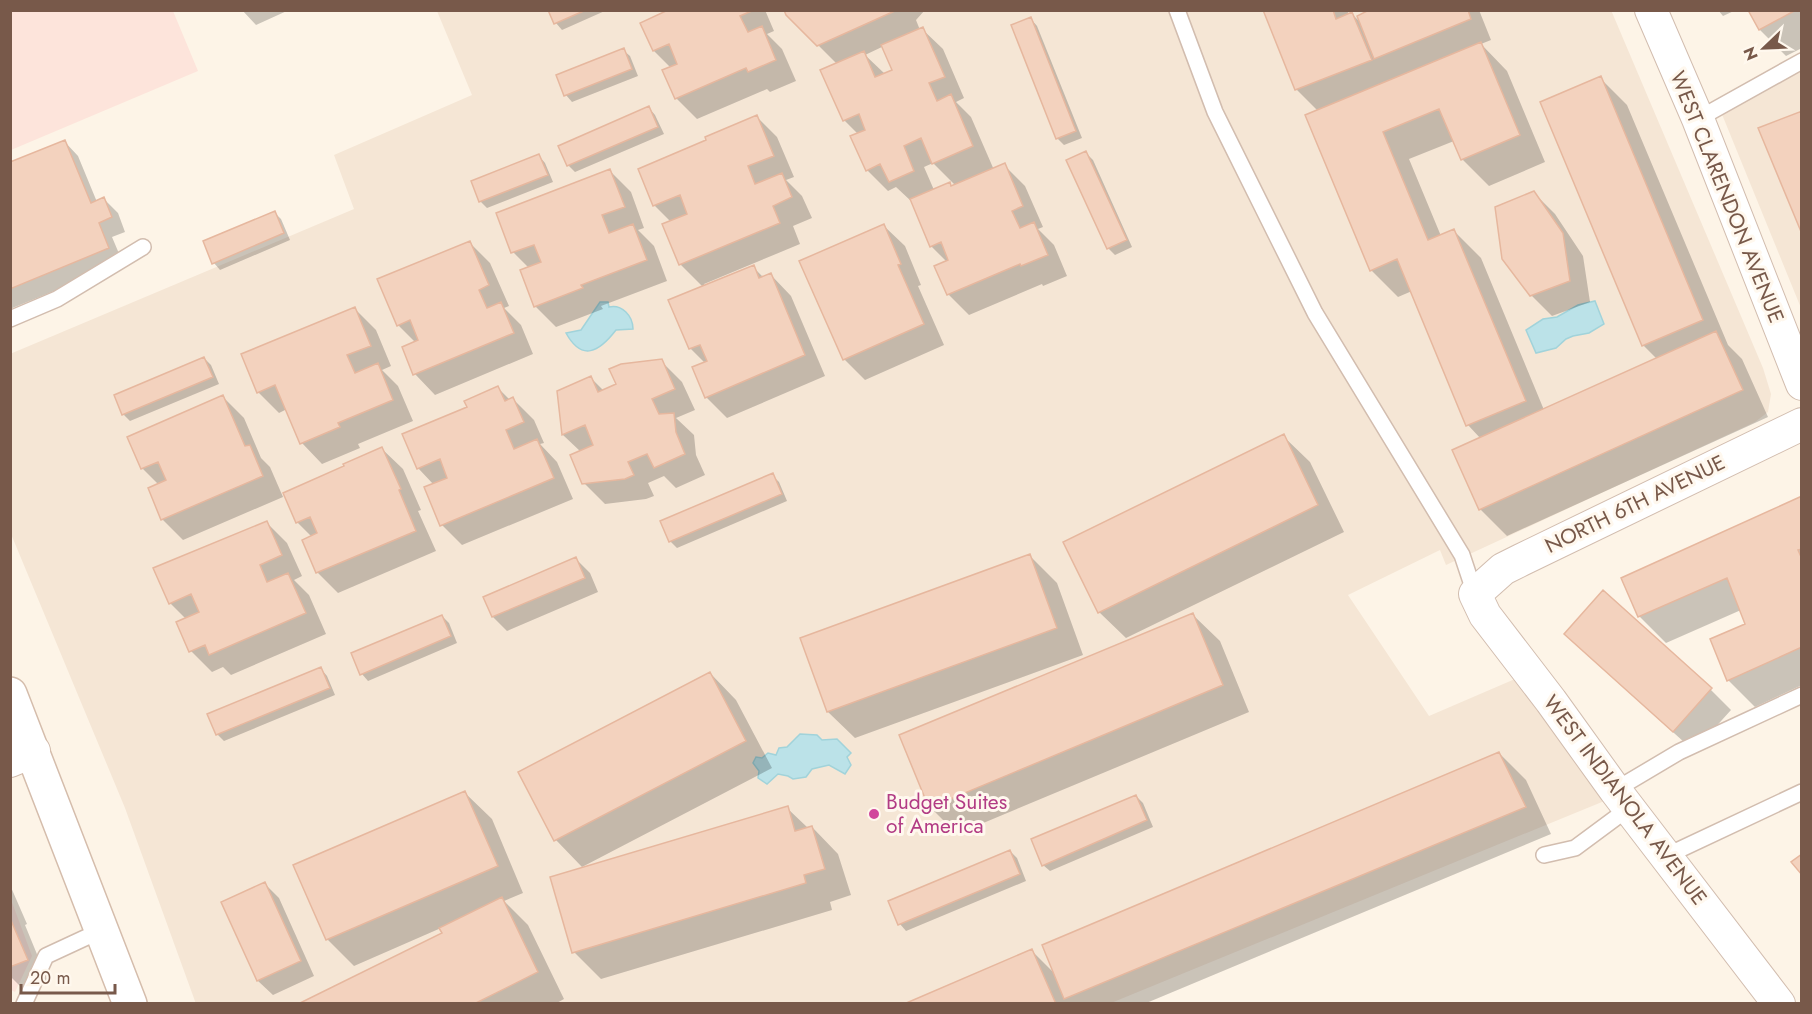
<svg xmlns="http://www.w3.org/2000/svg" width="1812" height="1014" viewBox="0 0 1812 1014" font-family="Jost,sans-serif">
<rect width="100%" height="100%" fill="#fdf4e7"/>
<path fill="#f5e6d5" d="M 1611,10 L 1763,368 L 1771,394 L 1768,412 L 1755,422 L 1446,565 L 1440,550 L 1348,595 L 1429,716 L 1529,673 L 1619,795 L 1111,1003 L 196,1004 L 125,808 L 11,534 L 10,354 L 354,209 L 334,155 L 472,95 L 437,11 Z
M 1801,61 L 1801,308 L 1719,107 Z"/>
<path fill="#fde4db" d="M 11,10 L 173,11 L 198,71 L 11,150 Z
M 10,897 L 32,956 L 15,992 L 11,990 Z"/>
<path fill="#bbe2e8" stroke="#a1d3da" stroke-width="1.5" d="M 1595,301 L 1604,324 L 1589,333 L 1573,336 L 1566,339 L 1556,348 L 1536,353 L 1526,330 L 1543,319 L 1557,317 L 1578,305 Z
M 600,302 L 608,302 L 609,307 C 622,304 633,316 633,329 L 616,330 C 599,352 582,362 566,333 L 581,330 Z
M 800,734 L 817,735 L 822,740 L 837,739 L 851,753 L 847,757 L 851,765 L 845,774 L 829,765 L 812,769 L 806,777 L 793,779 L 788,776 L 778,774 L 767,784 L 758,778 L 759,771 L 753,763 L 756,757 L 762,758 L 768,753 L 776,755 L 779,748 L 787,747 Z"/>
<path fill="#0003" fill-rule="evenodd" d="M 242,10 L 289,10 L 256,25 Z
M 550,10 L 607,10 L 562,30 L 556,23 Z
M 672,10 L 765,10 L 774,31 L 767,34 L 782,49 L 796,81 L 770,92 L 767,89 L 697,119 L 676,98 L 671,68 L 654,51 L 642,23 Z
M 788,10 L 925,10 L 916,20 L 920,30 L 922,29 L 943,49 L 964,98 L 956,102 L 971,117 L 994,170 L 1004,165 L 1025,186 L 1043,227 L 1038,229 L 1054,245 L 1067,276 L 1043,286 L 1042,284 L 969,315 L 948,294 L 947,262 L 931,246 L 912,201 L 911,201 L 896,187 L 888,191 L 867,170 L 858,134 L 844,120 L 837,64 L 787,14 ZM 884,46 L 894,70 L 885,74 L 865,55 ZM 933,163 L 956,186 L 953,187 L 949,184 L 934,190 L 924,167 Z
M 1264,10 L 1347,10 L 1349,15 L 1352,14 L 1361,23 L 1373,10 L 1479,10 L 1491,40 L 1481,44 L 1507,71 L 1545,162 L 1489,186 L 1462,159 L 1454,141 L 1409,159 L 1441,236 L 1454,231 L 1481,258 L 1544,410 L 1657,359 L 1643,345 L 1600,78 L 1627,105 L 1728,345 L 1742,359 L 1768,417 L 1507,536 L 1480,509 L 1481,439 L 1468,425 L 1412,291 L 1398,297 L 1371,270 L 1318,111 L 1297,90 Z
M 1718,10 L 1736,10 L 1723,16 Z
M 1750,10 L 1802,10 L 1802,48 L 1786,56 L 1760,30 Z
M 1031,19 L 1037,26 L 1082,138 L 1064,145 L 1057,138 Z
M 623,50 L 630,56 L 638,76 L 572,102 L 566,95 Z
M 649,108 L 655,115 L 664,134 L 575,172 L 568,165 Z
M 757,117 L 777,137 L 794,177 L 786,180 L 802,196 L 812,218 L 793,226 L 800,244 L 704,284 L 705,287 L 753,267 L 764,278 L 771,275 L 791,296 L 825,376 L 727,418 L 706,397 L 705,363 L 690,348 L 703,287 L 680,264 L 671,222 L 654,205 L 708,141 Z
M 64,141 L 78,156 L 97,202 L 104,199 L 118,213 L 125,232 L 112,237 L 123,263 L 10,309 L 10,164 Z
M 1086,153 L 1093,160 L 1132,247 L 1115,255 L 1108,248 Z
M 539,156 L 545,163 L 553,182 L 487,208 L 481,202 L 473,182 Z
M 610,171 L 631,192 L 644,228 L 638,230 L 654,246 L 667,281 L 601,306 L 603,309 L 556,327 L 535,306 L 529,268 L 513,252 Z
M 1534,193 L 1555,214 L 1583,256 L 1590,302 L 1552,316 L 1531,295 Z
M 274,212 L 281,219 L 290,240 L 220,270 L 214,263 Z
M 884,226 L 905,246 L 921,285 L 918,286 L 944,345 L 865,380 L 844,359 Z
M 469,242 L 490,263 L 509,306 L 504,308 L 521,325 L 533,354 L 435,395 L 415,374 L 416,343 L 398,325 Z
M 355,309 L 376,330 L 391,366 L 382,370 L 398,386 L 413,421 L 358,444 L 360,448 L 322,464 L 302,443 L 287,409 L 279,413 L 258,392 Z
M 204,358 L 211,365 L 219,384 L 130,421 L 124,415 L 116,396 Z
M 661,361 L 682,382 L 695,410 L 676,418 L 694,435 L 696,455 L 705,475 L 676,488 L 664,476 L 648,483 L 654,496 L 646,499 L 605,504 L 584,483 L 581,452 L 563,435 L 558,392 L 591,378 L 604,391 Z
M 498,388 L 510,400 L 513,399 L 534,420 L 544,443 L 540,444 L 557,462 L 573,499 L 462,545 L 442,525 L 434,485 L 418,468 L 468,408 Z
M 223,397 L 244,418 L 261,458 L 270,467 L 283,497 L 183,540 L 162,519 L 159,485 L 142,468 Z
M 1283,436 L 1310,462 L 1344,532 L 1126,638 L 1099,612 Z
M 382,449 L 403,469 L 421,510 L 418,511 L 436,551 L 338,593 L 318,573 L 304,540 L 312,537 L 297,522 Z
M 772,475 L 779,482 L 787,501 L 677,548 L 670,541 Z
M 1802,498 L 1802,685 L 1755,707 L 1728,680 L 1747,625 L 1741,610 L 1666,643 L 1639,616 Z
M 267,523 L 287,543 L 302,576 L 294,580 L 309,595 L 326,634 L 231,675 L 223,667 L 212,672 L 191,651 L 186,619 L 170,603 Z
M 1030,556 L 1057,583 L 1083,655 L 855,738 L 828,712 Z
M 576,559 L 590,573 L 598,592 L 507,631 L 493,617 L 485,597 Z
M 1193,615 L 1220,641 L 1249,712 L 957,834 L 930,807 Z
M 442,616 L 449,623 L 457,643 L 368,681 L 362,674 Z
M 1566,634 L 1711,690 L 1731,710 L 1694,751 L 1587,655 Z
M 321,669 L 327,676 L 335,695 L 224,741 L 217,734 Z
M 710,673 L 736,700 L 772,768 L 582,867 L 556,840 L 520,773 Z
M 1499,753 L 1526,780 L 1551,834 L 1144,1004 L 907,1004 L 1032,951 L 1055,974 Z
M 465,793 L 492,819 L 523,893 L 504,901 L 528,925 L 564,999 L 555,1004 L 301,1004 L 444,933 L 441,928 L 354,966 L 327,939 Z
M 1136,796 L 1143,803 L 1153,827 L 1050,871 L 1043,865 Z
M 787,808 L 808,828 L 812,827 L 838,854 L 851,895 L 830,902 L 832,910 L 601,979 L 574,952 Z
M 1010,851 L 1017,858 L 1026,881 L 906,931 L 900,924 Z
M 265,884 L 279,898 L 314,976 L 273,995 L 258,981 L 223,903 Z
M 10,885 L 27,924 L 25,925 L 48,981 L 24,990 L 10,976 Z"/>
<path fill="#f3d2be" stroke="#e6b79e" stroke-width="1.5" d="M 548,10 L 586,10 L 554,24 Z
M 668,10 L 754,10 L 740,16 L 748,32 L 762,26 L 776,60 L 748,72 L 746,68 L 675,99 L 662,70 L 677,64 L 669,44 L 653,51 L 640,23 Z
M 784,10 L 897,10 L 817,46 L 786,15 Z
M 1263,10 L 1333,10 L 1336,19 L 1352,12 L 1372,60 L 1295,90 Z
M 1369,10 L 1468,10 L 1471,19 L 1374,59 L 1357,16 Z
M 1748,10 L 1796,10 L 1759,30 Z
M 1031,17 L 1076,131 L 1056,139 L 1011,25 Z
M 923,27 L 945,77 L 929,83 L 937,101 L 951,94 L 973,146 L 932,164 L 921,138 L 904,146 L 914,171 L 889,182 L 880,164 L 866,171 L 850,136 L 865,130 L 859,114 L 843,121 L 820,70 L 864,51 L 875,77 L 892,70 L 881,45 Z
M 1481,42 L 1520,135 L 1461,160 L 1439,109 L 1383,132 L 1428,240 L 1454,229 L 1526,401 L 1466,426 L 1397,259 L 1370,271 L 1305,115 Z
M 624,48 L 632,69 L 564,96 L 556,75 Z
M 1601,76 L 1703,320 L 1642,346 L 1540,102 Z
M 649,106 L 658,127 L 567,166 L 558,146 Z
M 1802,111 L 1802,234 L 1758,128 Z
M 757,115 L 774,156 L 748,166 L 755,184 L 782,173 L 792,197 L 773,206 L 780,223 L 679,265 L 662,224 L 687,214 L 680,195 L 653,206 L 638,169 L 706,140 L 705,137 Z
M 65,140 L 91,203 L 104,197 L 112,217 L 99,223 L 109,248 L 10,289 L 10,162 Z
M 1086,151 L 1127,240 L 1107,249 L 1066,160 Z
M 539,154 L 548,175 L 479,202 L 471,181 Z
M 1005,163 L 1023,206 L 1012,211 L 1020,228 L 1034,222 L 1048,255 L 1021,266 L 1020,264 L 947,295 L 934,266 L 948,260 L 941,242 L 930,247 L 910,199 L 950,182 L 951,186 Z
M 610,169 L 625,207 L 602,215 L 609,233 L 633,224 L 647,260 L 581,285 L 583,288 L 534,307 L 520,270 L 541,262 L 534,245 L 511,253 L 496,213 Z
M 1534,191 L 1563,233 L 1570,281 L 1530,296 L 1502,259 L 1495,207 Z
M 275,211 L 284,233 L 212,264 L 203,241 Z
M 884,224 L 901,264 L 898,265 L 924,324 L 843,360 L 799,261 Z
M 470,241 L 489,285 L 479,290 L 487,308 L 501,302 L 514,333 L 413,375 L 402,347 L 418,340 L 410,320 L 397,326 L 377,279 Z
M 754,265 L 759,278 L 771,273 L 805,355 L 705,398 L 692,367 L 707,361 L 700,345 L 689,349 L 668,300 Z
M 355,307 L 371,346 L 347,355 L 355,373 L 378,363 L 393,400 L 338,423 L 340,427 L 300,444 L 275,385 L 257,393 L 241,354 Z
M 1716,331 L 1743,390 L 1479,510 L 1452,450 Z
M 204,357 L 213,377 L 122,415 L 114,395 Z
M 662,359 L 675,389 L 652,399 L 659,414 L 674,413 L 676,432 L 685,454 L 654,468 L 647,454 L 628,462 L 634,475 L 625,479 L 582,484 L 570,455 L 593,445 L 585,425 L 562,435 L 557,391 L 591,376 L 598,392 L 616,384 L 609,369 L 621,364 Z
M 498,386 L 505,401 L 513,397 L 524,422 L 506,430 L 514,449 L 537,439 L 554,478 L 440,526 L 424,487 L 447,478 L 440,459 L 417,469 L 402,434 L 467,407 L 464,401 Z
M 223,395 L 245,446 L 250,445 L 263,476 L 161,520 L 148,488 L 166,480 L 158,462 L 141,469 L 127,437 Z
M 1284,434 L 1318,505 L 1098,613 L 1063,542 Z
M 382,447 L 401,489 L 399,490 L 416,531 L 316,573 L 302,540 L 317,533 L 310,517 L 296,523 L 283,493 L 344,466 L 343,464 Z
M 773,473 L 782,494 L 669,542 L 660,521 Z
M 1802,496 L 1802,549 L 1798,550 L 1802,559 L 1802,647 L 1727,681 L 1710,639 L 1745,624 L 1727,578 L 1638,617 L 1621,578 Z
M 267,521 L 282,555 L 260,565 L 267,582 L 288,573 L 306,613 L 209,655 L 205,645 L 189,652 L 176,622 L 199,612 L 191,594 L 169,604 L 153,568 Z
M 1030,554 L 1057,628 L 827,712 L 800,638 Z
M 576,557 L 585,578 L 492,617 L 483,597 Z
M 1603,590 L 1712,688 L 1673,732 L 1564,634 Z
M 1193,613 L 1223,685 L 929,808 L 899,735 Z
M 442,615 L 451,636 L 360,675 L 351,653 Z
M 321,667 L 330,688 L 216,735 L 207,714 Z
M 710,672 L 746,741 L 554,841 L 518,772 Z
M 1499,752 L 1526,807 L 1064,999 L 1042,945 Z
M 465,791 L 498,866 L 326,940 L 293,865 Z
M 1136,795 L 1147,820 L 1042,866 L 1031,839 Z
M 788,806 L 795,831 L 812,826 L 825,869 L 804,875 L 806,883 L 572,953 L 550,877 Z
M 1010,850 L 1020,874 L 898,925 L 888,901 Z
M 1802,854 L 1802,875 L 1791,862 Z
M 265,882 L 301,961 L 257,981 L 221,902 Z
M 502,897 L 538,972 L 474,1004 L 298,1004 L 442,933 L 439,928 Z
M 10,918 L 28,960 L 10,967 Z
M 1032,949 L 1056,1004 L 904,1004 Z"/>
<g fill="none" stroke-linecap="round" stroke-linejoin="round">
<g stroke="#d2bdaf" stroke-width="18">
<path id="lane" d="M 1177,10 L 1215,112 L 1315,313 L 1462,555 L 1475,594
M 1698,119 L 1802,61
M 10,319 L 57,299 L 143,247
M 1615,790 L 1679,752 L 1802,695
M 1544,855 L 1575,848 L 1629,808
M 1666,856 L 1802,792
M 24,1004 L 46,956 L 102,930"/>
</g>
<g stroke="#d2bdaf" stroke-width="34">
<path id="street" d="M 1651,10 L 1698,119 L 1802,384
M 10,761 L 34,751
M 1779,1004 L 1615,790 L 1551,701 L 1485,615 L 1475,594 L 1503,569 L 1521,560 L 1802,424"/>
</g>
<g stroke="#d5bdac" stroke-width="36">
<path id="secondary" d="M 10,694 L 130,1004"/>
</g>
<use href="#lane" stroke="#fff" stroke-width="15"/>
<use href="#street" stroke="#fff" stroke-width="32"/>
<use href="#secondary" stroke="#fff" stroke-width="33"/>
</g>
<circle fill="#d1479c" stroke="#fff8ee" stroke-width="2" cx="874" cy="814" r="6"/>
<g text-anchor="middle" stroke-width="6" stroke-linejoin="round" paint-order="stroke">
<g font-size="21" fill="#78594a" stroke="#fff8ee">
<text transform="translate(1727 197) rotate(68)" y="7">WEST CLARENDON AVENUE</text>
<text transform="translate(1635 504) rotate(-26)" y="7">NORTH 6TH AVENUE</text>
<text transform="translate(1625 800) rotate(53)" y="7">WEST INDIANOLA AVENUE</text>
</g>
<g font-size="21" fill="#b23c85" stroke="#fff8ee" text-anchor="start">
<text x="886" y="809">Budget Suites<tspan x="886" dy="24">of America</tspan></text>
</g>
</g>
<rect width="1812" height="1014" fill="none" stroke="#78594a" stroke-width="24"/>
<g transform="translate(1764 48) rotate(247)" stroke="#fff8ee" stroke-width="4.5" paint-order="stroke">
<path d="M0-4.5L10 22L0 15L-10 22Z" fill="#78594a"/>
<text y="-9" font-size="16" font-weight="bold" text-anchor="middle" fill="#78594a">N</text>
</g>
<path d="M21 984v9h94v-9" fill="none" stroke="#78594a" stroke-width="3"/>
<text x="30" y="984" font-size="18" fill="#78594a" stroke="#fff8ee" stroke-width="4.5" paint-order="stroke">20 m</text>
</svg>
